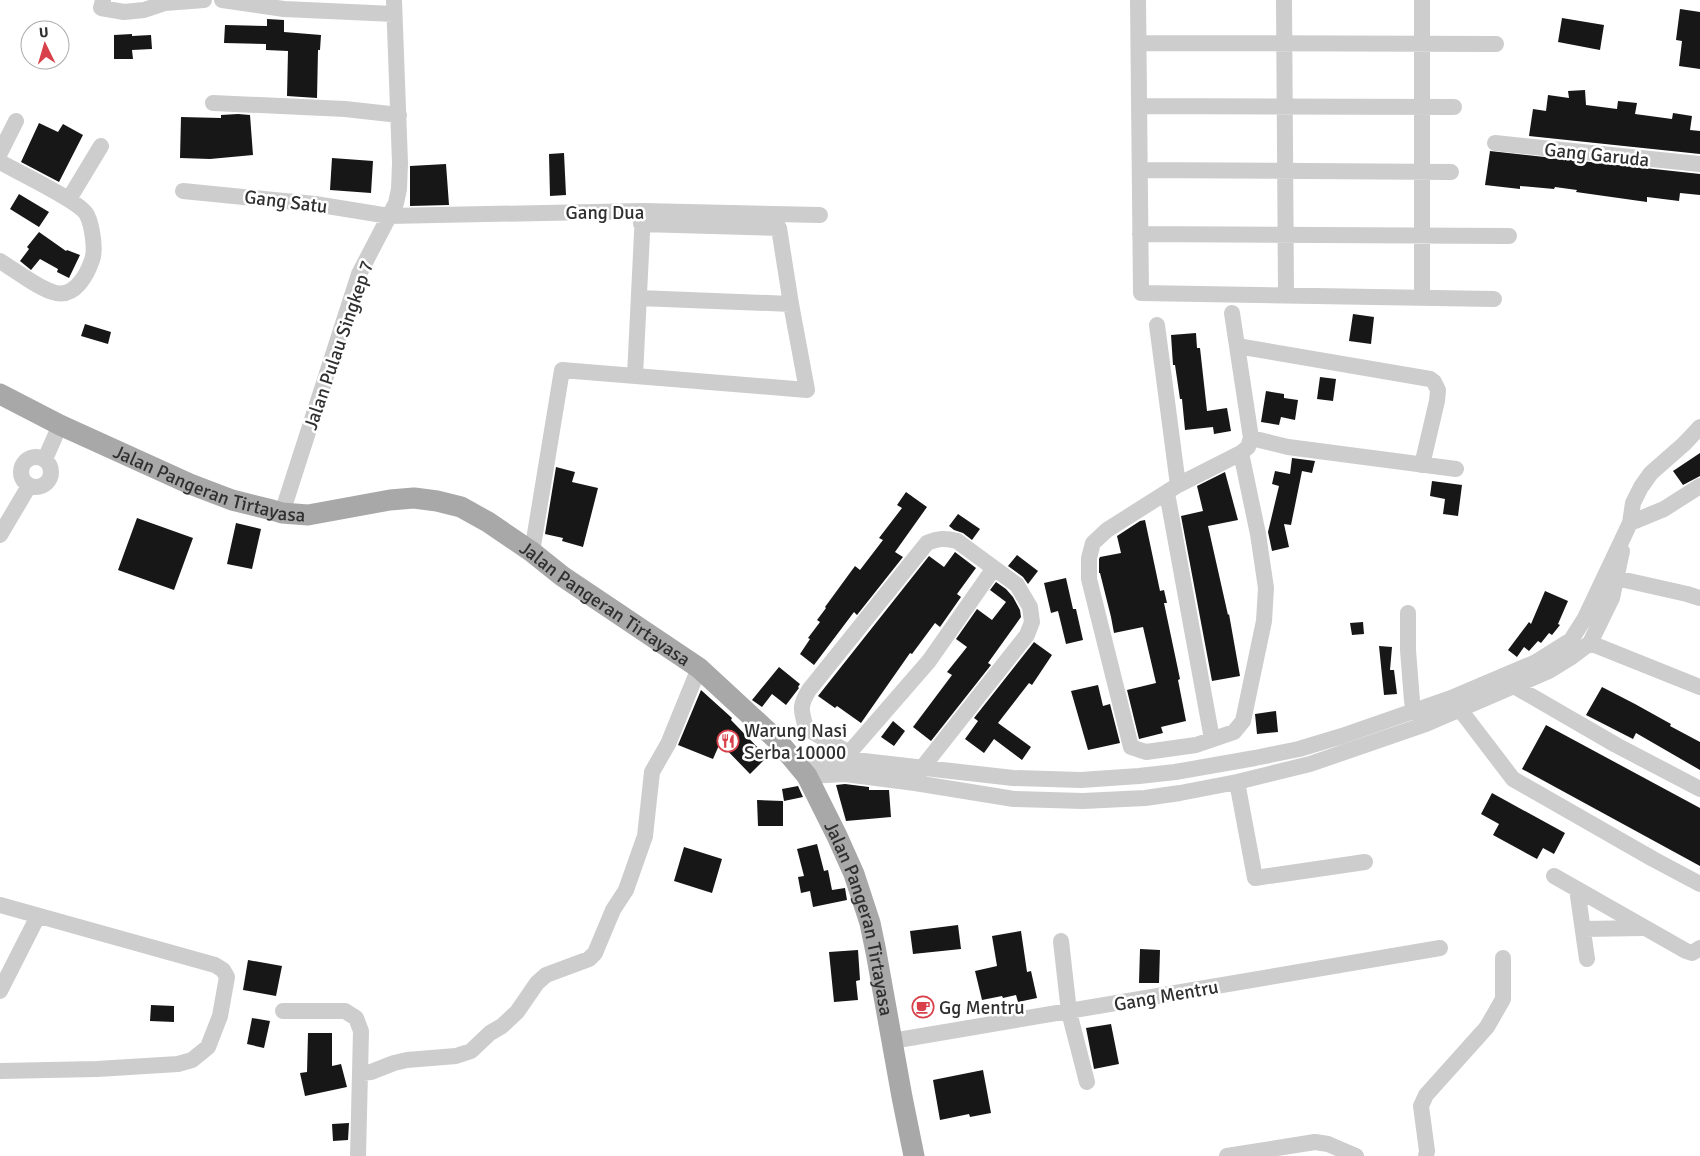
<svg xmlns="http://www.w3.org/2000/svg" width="1700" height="1156" viewBox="0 0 1700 1156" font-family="Signika,sans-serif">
<rect width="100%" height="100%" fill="#fff"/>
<path fill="#171717" d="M 1680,9 L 1700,12 L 1700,69 L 1679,66 L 1682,41 L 1676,40 Z
M 1562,18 L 1604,25 L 1600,50 L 1558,42 Z
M 267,19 L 284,20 L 284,32 L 321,35 L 320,50 L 318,50 L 317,98 L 287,96 L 288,51 L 266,50 L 266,44 L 224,43 L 225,25 L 267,26 Z
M 132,34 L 132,36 L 151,35 L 152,49 L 132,50 L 133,59 L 114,59 L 114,35 Z
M 1585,90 L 1586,105 L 1617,109 L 1618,101 L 1637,103 L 1635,114 L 1672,119 L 1673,113 L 1692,116 L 1690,130 L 1700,131 L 1700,154 L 1529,136 L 1533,109 L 1546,111 L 1548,95 L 1569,98 L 1568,91 Z
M 238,114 L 250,115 L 253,155 L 210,159 L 180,158 L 181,117 L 221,118 L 221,115 Z
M 39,123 L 58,132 L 63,124 L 83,135 L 59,182 L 21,162 Z
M 1490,151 L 1700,174 L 1700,195 L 1680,193 L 1679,201 L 1647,197 L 1647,202 L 1576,192 L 1577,190 L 1555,187 L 1554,189 L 1520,186 L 1520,189 L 1485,185 Z
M 564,153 L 566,195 L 550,196 L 549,154 Z
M 332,158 L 373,161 L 371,193 L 330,190 Z
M 446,164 L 449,205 L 410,206 L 410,166 Z
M 19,194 L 49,212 L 39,227 L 10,209 Z
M 39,232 L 66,251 L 67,250 L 80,255 L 69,278 L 57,272 L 58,269 L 40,259 L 31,270 L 20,261 L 29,249 L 27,247 Z
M 1353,314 L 1374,317 L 1371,344 L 1349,341 Z
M 85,324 L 111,332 L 108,344 L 81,336 Z
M 1196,333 L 1197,348 L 1200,348 L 1207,411 L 1227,408 L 1231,431 L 1214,434 L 1213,427 L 1185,430 L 1182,399 L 1180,399 L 1175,365 L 1173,365 L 1171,335 Z
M 1320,377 L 1336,379 L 1333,401 L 1317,399 Z
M 1266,391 L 1284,394 L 1284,398 L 1298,400 L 1295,420 L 1281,417 L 1279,425 L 1261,422 Z
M 1700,453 L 1700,476 L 1683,485 L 1673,471 Z
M 1292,458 L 1315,461 L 1312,473 L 1302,471 L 1291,525 L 1284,524 L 1289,547 L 1272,551 L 1268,532 L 1279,486 L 1272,484 L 1275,471 L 1290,474 Z
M 556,467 L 575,472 L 572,482 L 598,488 L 583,547 L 562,541 L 563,538 L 545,534 Z
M 1225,472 L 1238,520 L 1208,526 L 1228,615 L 1229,614 L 1240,676 L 1212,681 L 1181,516 L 1203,511 L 1197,486 Z
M 1432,481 L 1462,485 L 1458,516 L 1443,514 L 1445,499 L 1430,496 Z
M 906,492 L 927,507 L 895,552 L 903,557 L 857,615 L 854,612 L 814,665 L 800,654 L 810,639 L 808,638 L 820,622 L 817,620 L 826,608 L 825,607 L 855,566 L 860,570 L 883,540 L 879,538 L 902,508 L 897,505 Z
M 958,514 L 980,529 L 972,540 L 963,533 L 954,530 L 949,526 Z
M 137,518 L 193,538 L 174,590 L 118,570 Z
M 1145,520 L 1160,591 L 1164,590 L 1167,603 L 1164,603 L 1180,679 L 1178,680 L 1186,721 L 1161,727 L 1163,733 L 1139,739 L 1127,690 L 1156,683 L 1143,627 L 1114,633 L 1111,617 L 1100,573 L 1099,573 L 1099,559 L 1100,557 L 1121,553 L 1117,536 L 1140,521 Z
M 236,523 L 261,529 L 252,569 L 227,564 Z
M 955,552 L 976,568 L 957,594 L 961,597 L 940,627 L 935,623 L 912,654 L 910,653 L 861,723 L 837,706 L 835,708 L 818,696 L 929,556 L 944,567 Z
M 1017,555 L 1038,571 L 1028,584 L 1023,577 L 1008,566 Z
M 1066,578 L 1073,609 L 1076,609 L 1083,640 L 1066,644 L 1058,611 L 1051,613 L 1044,583 Z
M 996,582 L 1006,589 L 1013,597 L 1020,610 L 1021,617 L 988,663 L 991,665 L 931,741 L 913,727 L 952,675 L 947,672 L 967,647 L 956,639 L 977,609 L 992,620 L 1006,602 L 990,590 Z
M 1545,591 L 1568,601 L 1558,624 L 1560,625 L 1552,635 L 1549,633 L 1541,643 L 1538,641 L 1529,651 L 1524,647 L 1517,657 L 1508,650 L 1529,622 L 1531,624 Z
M 1363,622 L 1364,634 L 1352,635 L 1350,623 Z
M 1034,642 L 1052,655 L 1032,685 L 1029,683 L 998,723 L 1031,747 L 1022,760 L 994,739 L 984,753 L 965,739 L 978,721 L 974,718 Z
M 1379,646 L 1392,647 L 1390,670 L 1394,670 L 1397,694 L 1384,695 Z
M 779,667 L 800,684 L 798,687 L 799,688 L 786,705 L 772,694 L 762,707 L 752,700 Z
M 1098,685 L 1103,706 L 1110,704 L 1120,743 L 1088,750 L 1071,691 Z
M 1602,687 L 1635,704 L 1671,724 L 1670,726 L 1700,742 L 1700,770 L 1636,733 L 1633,739 L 1586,715 Z
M 701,690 L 732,718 L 731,720 L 767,757 L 750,774 L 720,743 L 713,759 L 678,745 Z
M 1276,711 L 1278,732 L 1257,734 L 1255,714 Z
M 893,721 L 905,731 L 894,746 L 881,737 Z
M 1546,725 L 1700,808 L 1700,866 L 1522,769 Z
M 845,784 L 869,787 L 869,790 L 889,790 L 891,817 L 846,821 L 836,785 Z
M 798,786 L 803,797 L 784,801 L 782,789 Z
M 1492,793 L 1565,833 L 1554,854 L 1543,848 L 1537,859 L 1493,835 L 1499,824 L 1481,814 Z
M 757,800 L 783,801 L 783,826 L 758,826 Z
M 817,844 L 824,871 L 828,870 L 832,890 L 845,888 L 847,900 L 813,907 L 810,891 L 801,893 L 798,877 L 804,876 L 797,849 Z
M 684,847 L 722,859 L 712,893 L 674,881 Z
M 958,925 L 961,949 L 913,954 L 910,931 Z
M 1021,931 L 1027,972 L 1031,971 L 1037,998 L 1018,1002 L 1016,995 L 1003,998 L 1002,996 L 982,1000 L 975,971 L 997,966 L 992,936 Z
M 1140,949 L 1160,950 L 1159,983 L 1139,983 Z
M 858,950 L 860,980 L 856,981 L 858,1000 L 834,1002 L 829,952 Z
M 248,960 L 282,966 L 276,996 L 243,990 Z
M 151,1005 L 174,1006 L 174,1022 L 150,1021 Z
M 252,1018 L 270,1021 L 264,1048 L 247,1044 Z
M 1111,1024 L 1119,1064 L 1094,1069 L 1086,1028 Z
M 308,1033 L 332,1033 L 332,1066 L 341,1064 L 347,1087 L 305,1096 L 300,1073 L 307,1072 Z
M 983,1070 L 991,1113 L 970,1117 L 969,1114 L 940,1120 L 933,1080 Z
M 349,1123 L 348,1140 L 333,1141 L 332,1124 Z"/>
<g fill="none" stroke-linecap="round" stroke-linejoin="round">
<path stroke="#cdcdcd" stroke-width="16" d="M 103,0 L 101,8 L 124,12 L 144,10 L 165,3 L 204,0
M 222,0 L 284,9 L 394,14
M 1138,0 L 1141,293 L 1494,299
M 1284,0 L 1286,295
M 1139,43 L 1496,44
M 213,103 L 345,109 L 399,115
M 1139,106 L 1454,107
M 1495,143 L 1700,164
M 0,153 L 16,121
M 0,162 C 16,171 81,202 87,215 C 92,225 96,250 92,260 C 87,275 75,297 56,293 C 40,290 15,270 0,261
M 1140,170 L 1451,172
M 183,191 L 315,204 L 389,216 L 643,211 L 820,215
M 69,199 L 101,146
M 1140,234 L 1509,236
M 1422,297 L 1422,0
M 639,298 L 791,304
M 1232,313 L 1251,438
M 1157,325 L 1178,485
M 1237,346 L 1430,379 L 1434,382 L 1438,390 L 1437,401 L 1422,465
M 635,376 L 643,213
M 1241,453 L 1258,534 L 1266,588 L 1264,621 L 1243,721 L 1234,732 L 1196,745 L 1146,752 L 1131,747 L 1089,579 L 1089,558 L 1093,543 L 1107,530 L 1178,485 L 1241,453 L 1248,447 L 1251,438 L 1288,447 L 1456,469
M21 472a15 15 0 1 1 30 0a15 15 0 1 1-30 0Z
M 45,459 L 60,425
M 1167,493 L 1212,739
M 282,513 L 359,274 L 396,203 L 399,189 L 400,163 L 394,0
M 1630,523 L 1664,509 L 1700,486
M 0,535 L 29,486
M 532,552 L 562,370 L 807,390 L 791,304 L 779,228 L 641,224
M 1607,576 L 1687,594 L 1700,598
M 1408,613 L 1408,650 L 1412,701 L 1413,707 L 1422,719
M 1590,643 L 1700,687
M 1507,682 L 1616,745 L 1700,789
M 1455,703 L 1513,779 L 1653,859 L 1700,884
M 849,753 L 806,728 C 801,710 799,706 809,690 L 927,543 C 939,538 946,538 957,541 L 1017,585 L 1030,607 L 1032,622 L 1027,635 L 922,768 L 919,774
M 846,762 L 849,753 L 929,661 L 994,568
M 798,765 L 846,759 L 1013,778 L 1081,780 L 1139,776 L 1175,772 L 1255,758 L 1299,749 L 1342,736 L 1451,698 L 1536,662 L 1571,640 L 1585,618 L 1630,523 L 1633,503 L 1641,487 L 1651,473 L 1684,444 L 1700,427
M 807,776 L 845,774 L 915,783 L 1014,799 L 1083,801 L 1145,798 L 1180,793 L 1237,782 L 1310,764 L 1426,724 L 1549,671 L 1570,658 L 1590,643 L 1612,598 L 1622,551
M 1237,782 L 1255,878 L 1365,862
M 1554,876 L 1686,951 L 1692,953 L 1700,948
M 1577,889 L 1587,959
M 0,905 L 215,965 L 223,970 L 227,977 L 220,1016 L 208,1047 L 192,1060 L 178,1064 L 97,1069 L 0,1071
M 1583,929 L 1643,928
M 1061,941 L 1069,1012 L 1087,1082
M 0,991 L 38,916
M 283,1011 L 345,1011 L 356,1018 L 361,1031 L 358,1156
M 892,1041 L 1440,948
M 360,1073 L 371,1072 L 394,1063 L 407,1060 L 456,1056 L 471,1051 L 490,1033 L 502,1026 L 517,1012 L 537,983 L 546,975 L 589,959 L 595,953 L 613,910 L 626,890 L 645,836 L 652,772 L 668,744 L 699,668
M 1227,1156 L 1315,1142 L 1328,1144 L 1356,1156
M 1426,1156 L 1427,1151 L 1421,1106 L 1426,1095 L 1487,1027 L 1503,999 L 1503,958"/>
<path stroke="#a8a8a8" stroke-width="21" id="s1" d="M 0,394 L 60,425 L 190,484 L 232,500 L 272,510 L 282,513 L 308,515 L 390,500 L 414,498 L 437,501 L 461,507 L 488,522 L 532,552 L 562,576 L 699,668 L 777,740 L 807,776 L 837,836 L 854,874 L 870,923 L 876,952 L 902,1097 L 914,1156"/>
</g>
<defs>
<g id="restaurant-ring" transform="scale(1.125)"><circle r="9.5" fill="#fff" stroke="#d8414a" stroke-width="1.5"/><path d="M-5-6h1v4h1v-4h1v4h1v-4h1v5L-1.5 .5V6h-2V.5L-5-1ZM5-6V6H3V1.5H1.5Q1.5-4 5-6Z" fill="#d8414a"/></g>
<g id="cafe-ring" transform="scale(1.125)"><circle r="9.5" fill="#fff" stroke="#d8414a" stroke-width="1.5"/><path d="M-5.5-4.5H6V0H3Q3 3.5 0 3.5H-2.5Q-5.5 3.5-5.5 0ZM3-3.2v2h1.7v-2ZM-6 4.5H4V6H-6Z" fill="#d8414a"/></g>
</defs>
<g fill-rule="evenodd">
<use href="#restaurant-ring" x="728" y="741"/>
<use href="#cafe-ring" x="923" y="1007"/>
</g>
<g text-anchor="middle" stroke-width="5" stroke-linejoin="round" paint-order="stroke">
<g font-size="19" fill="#303030" stroke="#fff">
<text transform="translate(1597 154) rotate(6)" y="7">Gang Garuda</text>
<text transform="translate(286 201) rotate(7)" y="7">Gang Satu</text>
<text x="605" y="219">Gang Dua</text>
<text transform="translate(338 345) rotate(-71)" y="7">Jalan Pulau Singkep 7</text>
<text dy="7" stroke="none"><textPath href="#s1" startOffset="229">Jalan Pangeran Tirtayasa</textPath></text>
<text dy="7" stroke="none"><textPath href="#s1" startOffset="662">Jalan Pangeran Tirtayasa</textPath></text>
<text dy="7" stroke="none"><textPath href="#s1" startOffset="1082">Jalan Pangeran Tirtayasa</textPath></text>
<text transform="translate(1166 995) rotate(-10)" y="7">Gang Mentru</text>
</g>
<g font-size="19" fill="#303030" stroke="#fff" text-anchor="start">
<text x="744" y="737">Warung Nasi<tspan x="744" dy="22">Serba 10000</tspan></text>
<text x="939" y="1014">Gg Mentru</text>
</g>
</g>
<g transform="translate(45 45) rotate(355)"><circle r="24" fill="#ffffff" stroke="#acacac"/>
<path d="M0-4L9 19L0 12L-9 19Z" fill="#d8414a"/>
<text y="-8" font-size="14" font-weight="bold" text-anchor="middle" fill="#303030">U</text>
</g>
</svg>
